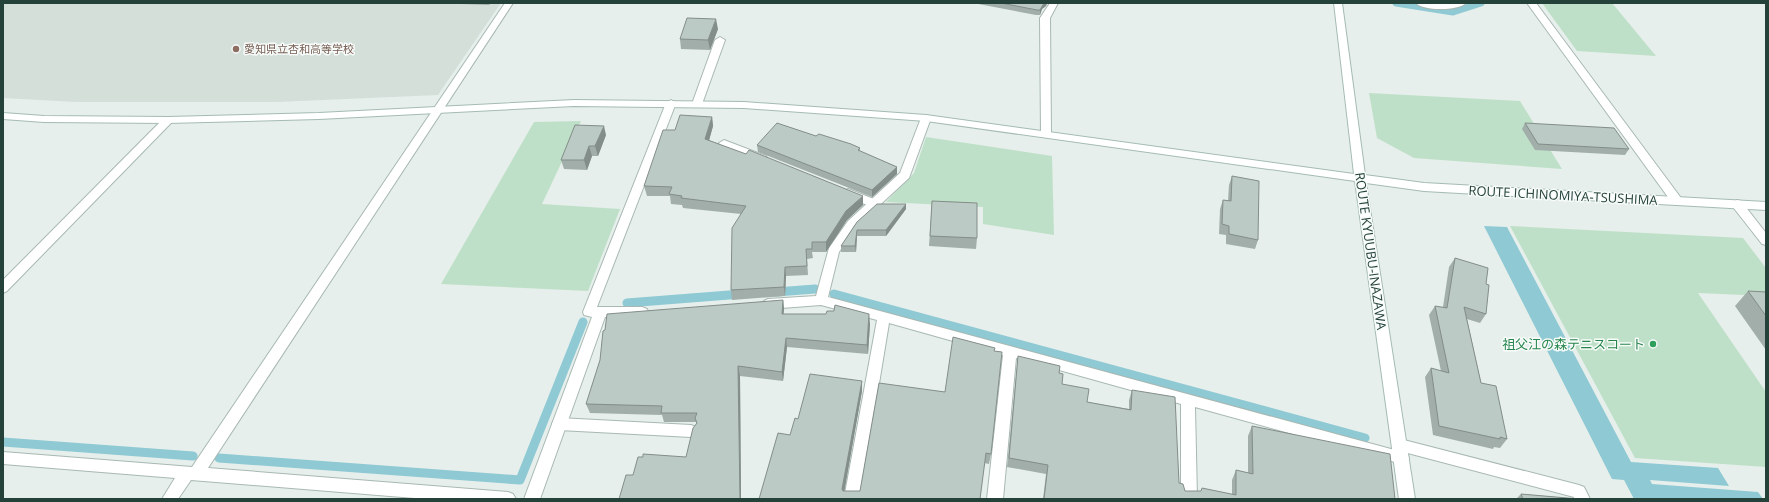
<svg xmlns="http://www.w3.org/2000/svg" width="1769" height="502" viewBox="0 0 1769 502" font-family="'Open Sans','Noto Sans JP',sans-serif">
<rect width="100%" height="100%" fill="#e6efeb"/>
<path fill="#d4dfda" d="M 3,3 L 501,3 L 438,95 L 277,102 L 75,102 L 3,98 Z"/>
<path fill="#bfe0c8" d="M 1542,3 L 1612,3 L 1656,56 L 1577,51 Z
M 1369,93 L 1520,101 L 1562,169 L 1414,158 L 1377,138 Z
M 581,121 L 542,204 L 620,209 L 588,291 L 441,284 L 534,122 Z
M 926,137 L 1052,156 L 1054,235 L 983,224 L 983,207 L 886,202 L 914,173 Z
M 1510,226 L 1743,238 L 1766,268 L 1766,296 L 1698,293 L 1766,392 L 1766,467 L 1635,458 Z"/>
<path fill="#8ec9d4" d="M 1484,226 L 1507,227 L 1631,462 L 1718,468 L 1729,486 L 1650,480 L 1652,484 L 1758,492 L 1763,499 L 1634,499 L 1624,480 L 1612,479 Z"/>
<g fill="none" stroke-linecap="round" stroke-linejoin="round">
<path stroke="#8ec9d4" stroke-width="7" d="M 1396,3 L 1453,12 L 1481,3"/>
<path stroke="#8ec9d4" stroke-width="9" d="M 776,292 L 815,289
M 834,294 L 1365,438
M 627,303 L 742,294
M 3,442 L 193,456
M 219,458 L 520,480 L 583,322"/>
<g stroke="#a8b8b2" stroke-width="2">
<path id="lane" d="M 720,37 L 725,40 L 702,104 L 701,106 L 693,106 L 692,104 L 715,40 Z
M 724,140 L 766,156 L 767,158 L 762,161 L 758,160 L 720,145 L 719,143 Z
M 848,189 L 879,201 L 881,204 L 875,208 L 844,196 L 842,193 Z
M 1737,200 L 1741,201 L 1766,233 L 1766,245 L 1762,244 L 1733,207 L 1731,204 Z
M 559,418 L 691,425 L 696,427 L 698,431 L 696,435 L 691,437 L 559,430 L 554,428 L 552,424 L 554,420 Z"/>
</g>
<g stroke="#a8b8b2" stroke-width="2">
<path id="street" d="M 505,3 L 513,3 L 208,468 L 508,492 L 513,494 L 516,499 L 427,499 L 191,480 L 178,499 L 162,499 L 175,478 L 3,464 L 3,452 L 192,467 Z
M 1050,3 L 1058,3 L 1050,18 L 1051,134 L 1046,137 L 1041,134 L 1040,18 Z
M 1416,3 L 1466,3 C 1458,11 1423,11 1416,3 Z
M 1527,3 L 1536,3 L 1681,198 L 1683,201 L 1681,204 L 1673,204 Z
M 671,100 L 676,103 L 597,307 L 642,307 L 647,309 L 648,312 L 647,315 L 642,317 L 605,317 L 540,499 L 524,499 L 592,317 L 584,315 L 583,312 L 666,103 Z
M 926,115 L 931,118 L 909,178 L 856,227 L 839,252 L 828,297 L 1402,452 L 1407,454 L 1409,458 L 1407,462 L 1402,464 L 1195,407 L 1197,499 L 1181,499 L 1181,404 L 1016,358 L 1003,499 L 987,499 L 1003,355 L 889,323 L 860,499 L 844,499 L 877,320 L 821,305 L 768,309 L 764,307 L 762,304 L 764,301 L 768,299 L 816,296 L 829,248 L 848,221 L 900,173 L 921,118 Z
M 168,117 L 172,118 L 173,120 L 172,122 L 7,291 L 3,293 L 3,280 L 164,118 Z
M 1400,439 L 1579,485 L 1584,487 L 1590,499 L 1574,499 L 1574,497 L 1400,451 L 1395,449 L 1393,445 L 1395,441 Z"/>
</g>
<g stroke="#a4bbb3" stroke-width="2">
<path id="secondary" d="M 1334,3 L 1342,3 L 1365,175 L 1424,183 L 1766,202 L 1766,210 L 1424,191 L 1366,183 L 1415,499 L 1399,499 L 1355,181 L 926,121 L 744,108 L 574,106 L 319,119 L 168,123 L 44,122 L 3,119 L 3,113 L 44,116 L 168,117 L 319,113 L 574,100 L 744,102 L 926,115 L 1354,174 Z"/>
</g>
<use href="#lane" fill="#fff" fill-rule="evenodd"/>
<use href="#street" fill="#fff" fill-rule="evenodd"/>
<use href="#secondary" fill="#fff" fill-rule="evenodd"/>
</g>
<path fill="#a1aea9" d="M 431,3 L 491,3 L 489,5 Z
M 973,3 L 1047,3 L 1046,6 L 1042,9 L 1040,15 L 1036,15 Z
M 718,29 L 710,50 L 681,49 L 680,39 Z
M 712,117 L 713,126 L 709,140 L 863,205 L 847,220 L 826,252 L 812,252 L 813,258 L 807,259 L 808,275 L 786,276 L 785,296 L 732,300 L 731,290 L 741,214 L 683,208 L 682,205 L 671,204 L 670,196 L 647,196 L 644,186 Z
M 1525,123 L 1629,149 L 1625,155 L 1535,150 L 1522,129 Z
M 606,135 L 598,156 L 592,156 L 587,170 L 564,169 L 561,160 Z
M 816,136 L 860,148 L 860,151 L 897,167 L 897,174 L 872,197 L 758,152 L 757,145 Z
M 1232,176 L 1258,240 L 1255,249 L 1226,244 L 1226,235 L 1219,234 L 1220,209 L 1223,200 L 1228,201 L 1229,185 Z
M 932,201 L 977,238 L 976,249 L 929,246 Z
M 906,209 L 886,236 L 857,236 L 856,252 L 841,252 L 841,246 L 857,222 Z
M 1455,258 L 1486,284 L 1486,314 L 1480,323 L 1467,319 L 1481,383 L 1507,439 L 1500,448 L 1494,447 L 1493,449 L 1433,435 L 1425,377 L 1431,368 L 1441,371 L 1429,315 L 1435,306 L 1443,307 L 1449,267 Z
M 1748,291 L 1766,292 L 1766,350 L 1735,306 Z
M 783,300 L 784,309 L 783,314 L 870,324 L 868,354 L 787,347 L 783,381 L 740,376 L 741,499 L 619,499 L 633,475 L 686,457 L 697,423 L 696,422 L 664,422 L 662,415 L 590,413 L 586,404 Z
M 1018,356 L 1059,373 L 1062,384 L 1087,402 L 1129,409 L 1129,400 L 1132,390 L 1179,483 L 1185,491 L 1232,494 L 1232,480 L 1236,470 L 1248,473 L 1248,436 L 1252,426 L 1395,499 L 1043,499 L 1046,474 L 1007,467 L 1017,366 Z
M 862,381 L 862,391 L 844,491 L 860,491 L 879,383 L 991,454 L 989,464 L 984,463 L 980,499 L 759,499 L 798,419 Z
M 1521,494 L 1579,499 L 1516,499 Z"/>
<path fill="#838d89" d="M 1043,3 L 1047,3 L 1046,6 L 1042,9 L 1040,15 L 1040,10 Z
M 716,19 L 718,29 L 710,50 L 708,40 Z
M 712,117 L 713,126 L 707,148 L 705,139 Z
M 604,126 L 606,135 L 598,156 L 595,146 Z
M 589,146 L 592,156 L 587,170 L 584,160 Z
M 897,167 L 897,174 L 872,197 L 872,190 Z
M 863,196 L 863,205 L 847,220 L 826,252 L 826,242 L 846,211 Z
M 906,204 L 906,209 L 886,236 L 886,230 Z
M 857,230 L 857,236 L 856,252 L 855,246 Z
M 785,267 L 786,276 L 785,296 L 784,287 Z
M 783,300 L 784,309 L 783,323 L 782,314 Z
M 869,314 L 870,324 L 868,354 L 867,345 Z
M 786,338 L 787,347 L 783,381 L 782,372 Z
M 738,366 L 740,376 L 741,499 L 740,499 Z
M 862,381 L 862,391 L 843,499 L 842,489 Z"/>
<path fill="#bbcac4" stroke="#838d89" d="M 1001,3 L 1044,3 L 1040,10 L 1037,10 Z
M 687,18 L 716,19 L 708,40 L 680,39 Z
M 680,115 L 712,117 L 705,139 L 746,154 L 749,150 L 863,196 L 846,211 L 826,242 L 812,242 L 812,249 L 806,249 L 807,266 L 785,267 L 784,287 L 731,290 L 732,228 L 746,206 L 681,198 L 682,196 L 669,194 L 672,187 L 644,186 L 663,130 L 675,130 Z
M 777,123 L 816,136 L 819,134 L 851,144 L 860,148 L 858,150 L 897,167 L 872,190 L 757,145 Z
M 1525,123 L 1614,128 L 1629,149 L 1538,144 Z
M 575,125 L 604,126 L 595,146 L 589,146 L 584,160 L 561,160 Z
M 1232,176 L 1259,181 L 1258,240 L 1229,234 L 1229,226 L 1222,224 L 1223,200 L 1231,201 Z
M 932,201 L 977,203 L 977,238 L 930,236 Z
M 877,204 L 906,204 L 886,230 L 857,230 L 855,246 L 841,246 L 857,222 Z
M 1455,258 L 1488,268 L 1486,284 L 1489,285 L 1486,314 L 1464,307 L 1481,383 L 1496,386 L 1507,439 L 1500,437 L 1500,439 L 1439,426 L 1431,368 L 1449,373 L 1435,306 L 1447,308 Z
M 1748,291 L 1766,292 L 1766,316 Z
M 783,300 L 782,314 L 826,314 L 827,311 L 834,311 L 835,305 L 869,314 L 867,345 L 786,338 L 782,372 L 738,366 L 740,499 L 619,499 L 626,475 L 633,475 L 638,457 L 643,457 L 643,454 L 686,457 L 693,428 L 697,423 L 695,418 L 697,413 L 661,413 L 662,406 L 586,404 L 600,360 L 603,331 L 605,330 L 607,314 Z
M 953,337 L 995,348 L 994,351 L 1002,352 L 991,454 L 986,453 L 980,499 L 759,499 L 778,433 L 790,435 L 795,418 L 798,419 L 810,374 L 862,381 L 842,489 L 843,491 L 860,491 L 879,383 L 945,392 Z
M 1018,356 L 1060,366 L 1059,373 L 1063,374 L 1062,384 L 1089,389 L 1087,402 L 1131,410 L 1132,390 L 1175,397 L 1179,483 L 1183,484 L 1185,491 L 1201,491 L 1202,488 L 1236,495 L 1236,470 L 1253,474 L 1252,426 L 1390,454 L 1395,499 L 1044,499 L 1048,465 L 1009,458 Z
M 1521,494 L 1579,499 L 1523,499 Z"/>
<circle fill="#8d6e63" stroke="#f7fbf9" stroke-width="1.5" cx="236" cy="49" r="4"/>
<circle fill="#2e9e5b" stroke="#f7fbf9" stroke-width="1.5" cx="1653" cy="344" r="4"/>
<g text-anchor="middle" stroke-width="3" stroke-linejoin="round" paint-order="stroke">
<g font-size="11" fill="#785e54" stroke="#f7fbf9" text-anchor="start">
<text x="244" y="53">愛知県立杏和高等学校</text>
</g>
<g font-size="13" fill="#24423a" stroke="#f7fbf9">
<text transform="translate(1563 195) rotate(3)" y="5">ROUTE ICHINOMIYA-TSUSHIMA</text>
<text transform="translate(1371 251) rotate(82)" y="5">ROUTE KYUUBU-INAZAWA</text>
</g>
<g font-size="13" fill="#27864d" stroke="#f7fbf9" text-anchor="end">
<text x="1645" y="349">祖父江の森テニスコート</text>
</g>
</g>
<rect width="1769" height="502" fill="none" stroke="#24423a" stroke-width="8"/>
</svg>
